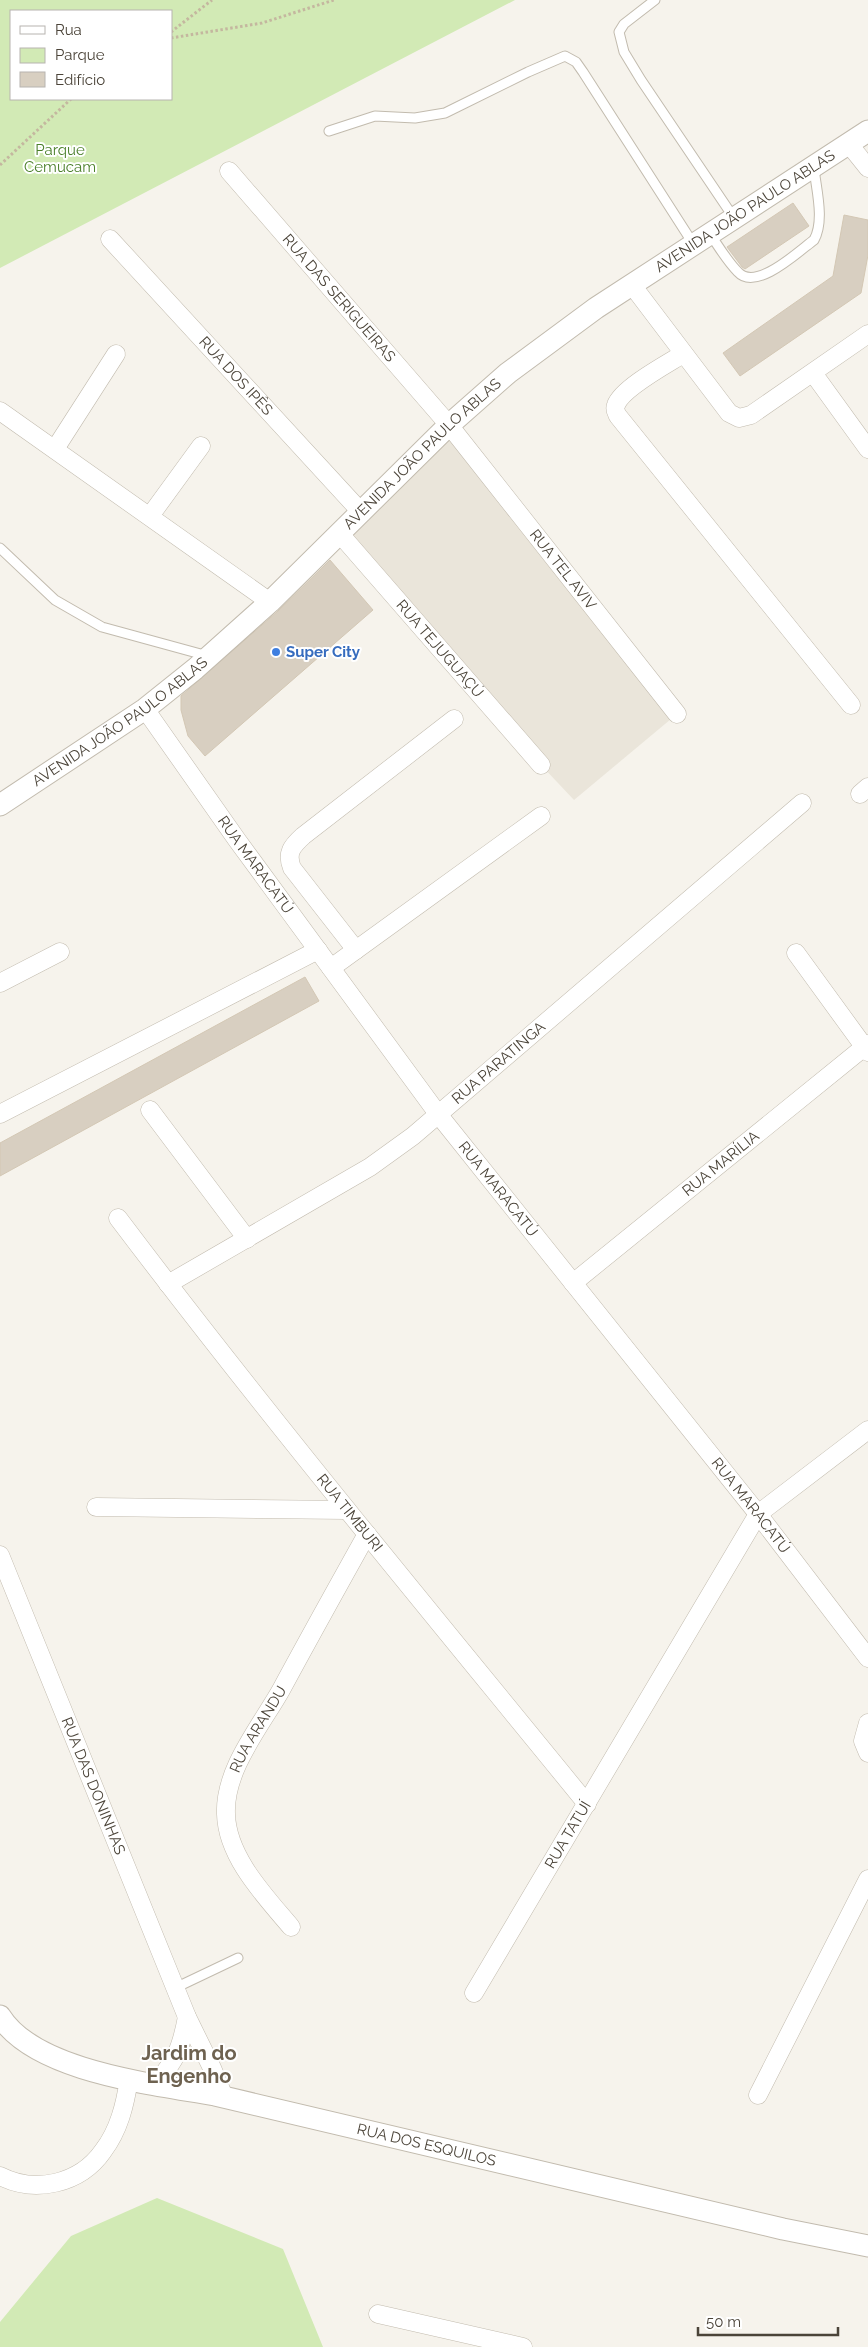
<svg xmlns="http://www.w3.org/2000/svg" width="868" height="2347" viewBox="0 0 868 2347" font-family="Raleway,sans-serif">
<rect width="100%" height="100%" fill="#f6f3ec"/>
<path fill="#eae5da" d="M 449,425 L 677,714 L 574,800 L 541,765 L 342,533 Z"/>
<path fill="#d2eab5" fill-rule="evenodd" d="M 0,0 L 515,0 L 0,268 ZM 171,11 L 171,99 L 11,99 L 11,11 Z
M 157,2198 L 283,2249 L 323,2347 L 0,2347 L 0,2322 L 71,2236 Z"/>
<path fill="#d8cfc1" stroke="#d3c7b4" d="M 793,203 L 809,226 L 745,269 L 742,267 L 727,247 Z
M 844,215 L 868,220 L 868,255 L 861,293 L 740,376 L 723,353 L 833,276 Z
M 330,560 L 373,610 L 205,756 L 188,736 L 181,710 L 181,696 L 278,611 Z
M 305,977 L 319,1001 L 0,1176 L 0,1143 Z"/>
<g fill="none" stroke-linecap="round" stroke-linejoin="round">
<g stroke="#c2bbae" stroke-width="11">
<path id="service" d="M 655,0 L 624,24 L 619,32 L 624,52 L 641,80 L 734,218
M 329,131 L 375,116 L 415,118 L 445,113 L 528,72 L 565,56 L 576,62 L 583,72 L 694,245
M 710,234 C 719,247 727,261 738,272 C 756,292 799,251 814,240 C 825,220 816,189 814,168
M 0,548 L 55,600 L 102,627 L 208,656
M 175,1988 L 238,1958"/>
</g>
<g stroke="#c2bbae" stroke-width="19">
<g id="minor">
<path d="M 848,143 L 868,168"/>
<path id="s1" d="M 229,171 L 449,425 L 677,714"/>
<path id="s2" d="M 110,239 L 362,513"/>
<path d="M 632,285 L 729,413 L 739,418 L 751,415 L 868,334"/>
<path d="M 683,354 C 667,364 622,388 616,405 C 614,410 616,412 618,416 L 851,705"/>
<path d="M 813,373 L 868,449"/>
<path d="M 0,411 L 270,602"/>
<path d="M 55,449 L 116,354"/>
<path d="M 150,516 L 201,446"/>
<path id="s3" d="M 340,534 L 541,765"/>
<path id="s4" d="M 145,709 L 237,840 L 438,1114 L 758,1514 L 868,1658"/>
<path d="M 860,794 L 868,787"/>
<path d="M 356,950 L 292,868 C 286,853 292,846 303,836 L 454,719"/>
<path d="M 796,953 L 868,1052"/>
<path d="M 331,968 L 541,816"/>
<path d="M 0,983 L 60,952"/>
<path d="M 150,1110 L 247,1239"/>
<path d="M 0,1114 L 318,950"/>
<path id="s5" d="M 118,1218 C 269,1418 429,1610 587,1804"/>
<path id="s6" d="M 573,1283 L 868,1044"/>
<path id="s7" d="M 168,1284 L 370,1167 L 413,1136 L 802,803"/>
<path d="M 96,1507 L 347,1510"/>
<path id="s8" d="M 0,1555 L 187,2017 L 212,2068 L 224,2097"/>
<path d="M 868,1723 L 863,1741 L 868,1753"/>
<path id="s9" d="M 291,1927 C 265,1896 227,1857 226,1814 C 224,1770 260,1727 281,1690 C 309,1638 338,1586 367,1534"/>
<path id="s10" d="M 474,1993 L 758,1514 L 868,1430"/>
<path d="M 156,2084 C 176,2059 181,2049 187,2017"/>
<path d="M 758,2095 L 868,1879"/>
<path d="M 0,2176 C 35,2194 80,2184 103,2151 C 119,2130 125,2105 129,2079"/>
<path d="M 378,2314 L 523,2347"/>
</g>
</g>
<g stroke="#c2bbae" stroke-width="23">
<g id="tertiary">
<path id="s11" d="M 0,805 L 145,709 L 195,669 L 270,602 L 449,425 L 508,373 L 596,308 L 868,131"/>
<path id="s12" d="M 0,2016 C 35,2072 154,2084 215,2095 L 783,2229 L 868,2246"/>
</g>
</g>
<path stroke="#c4b79f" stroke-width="3" stroke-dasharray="2.5 2.5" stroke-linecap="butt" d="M 171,32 L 212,0
M 171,38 L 262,23 L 334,0
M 0,165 L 71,99"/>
<use href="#service" stroke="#fff" stroke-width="9"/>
<use href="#minor" stroke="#fff" stroke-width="18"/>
<use href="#tertiary" stroke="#fff" stroke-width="21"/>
</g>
<circle fill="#3f7fe0" stroke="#fff" stroke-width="2" cx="276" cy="652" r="5"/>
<g text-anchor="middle" stroke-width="4" stroke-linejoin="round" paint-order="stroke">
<g font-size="15" fill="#4a7f2a" stroke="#fff">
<text x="60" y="155">Parque<tspan x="60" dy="17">Cemucam</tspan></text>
</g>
<g font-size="15" fill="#4b4439" stroke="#fff">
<text dy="5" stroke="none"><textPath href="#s11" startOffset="956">AVENIDA JOÃO PAULO ABLAS</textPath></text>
<text dy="5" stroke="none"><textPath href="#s1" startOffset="168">RUA DAS SERIGUEIRAS</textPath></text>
<text dy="5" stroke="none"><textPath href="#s2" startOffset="186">RUA DOS IPÊS</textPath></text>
<text dy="5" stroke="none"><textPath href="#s11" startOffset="551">AVENIDA JOÃO PAULO ABLAS</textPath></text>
<text dy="5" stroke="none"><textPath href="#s1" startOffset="520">RUA TEL AVIV</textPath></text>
<text dy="5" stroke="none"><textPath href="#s3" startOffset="152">RUA TEJUGUAÇÚ</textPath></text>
<text dy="5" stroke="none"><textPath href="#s11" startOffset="146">AVENIDA JOÃO PAULO ABLAS</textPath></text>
<text dy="5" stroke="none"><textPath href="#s4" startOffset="191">RUA MARACATÚ</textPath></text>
<text dy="5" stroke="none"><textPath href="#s7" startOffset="399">RUA PARATINGA</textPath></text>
<text dy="5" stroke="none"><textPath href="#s6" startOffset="190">RUA MARÍLIA</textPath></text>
<text dy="5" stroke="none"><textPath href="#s4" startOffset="596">RUA MARACATÚ</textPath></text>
<text dy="5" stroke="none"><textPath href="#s4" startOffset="1001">RUA MARACATÚ</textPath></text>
<text dy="5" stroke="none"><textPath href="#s5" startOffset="375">RUA TIMBURI</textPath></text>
<text dy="5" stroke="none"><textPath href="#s9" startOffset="225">RUA ARANDU</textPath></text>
<text dy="5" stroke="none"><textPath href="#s8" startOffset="249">RUA DAS DONINHAS</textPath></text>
<text dy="5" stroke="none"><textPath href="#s10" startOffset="184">RUA TATUÍ</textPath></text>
<text dy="5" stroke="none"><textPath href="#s12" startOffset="452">RUA DOS ESQUILOS</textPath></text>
</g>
<g font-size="15" font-weight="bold" fill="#366cbe" stroke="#fff" text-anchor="start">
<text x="286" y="657">Super City</text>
</g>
<g font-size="20" font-weight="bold" fill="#6e6250" stroke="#fff">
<text x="189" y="2060">Jardim do<tspan x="189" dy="23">Engenho</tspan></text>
</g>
</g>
<rect x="10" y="10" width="162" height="90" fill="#ffffff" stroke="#b7b4b0"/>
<rect x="20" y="26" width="25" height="8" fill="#ffffff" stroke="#b7b4b0"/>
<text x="55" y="35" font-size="15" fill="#4b4439">Rua</text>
<rect x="20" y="48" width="25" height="15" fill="#d2eab5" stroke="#b7b4b0"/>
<text x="55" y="60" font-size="15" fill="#4b4439">Parque</text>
<rect x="20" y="72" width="25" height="15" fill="#d8cfc1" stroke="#b7b4b0"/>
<text x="55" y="85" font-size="15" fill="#4b4439">Edifício</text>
<path d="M698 2327v8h140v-8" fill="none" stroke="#4b4439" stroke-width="2.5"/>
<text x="706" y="2327" font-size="15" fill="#4b4439" stroke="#ffffff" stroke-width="4" paint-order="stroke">50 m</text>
</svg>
